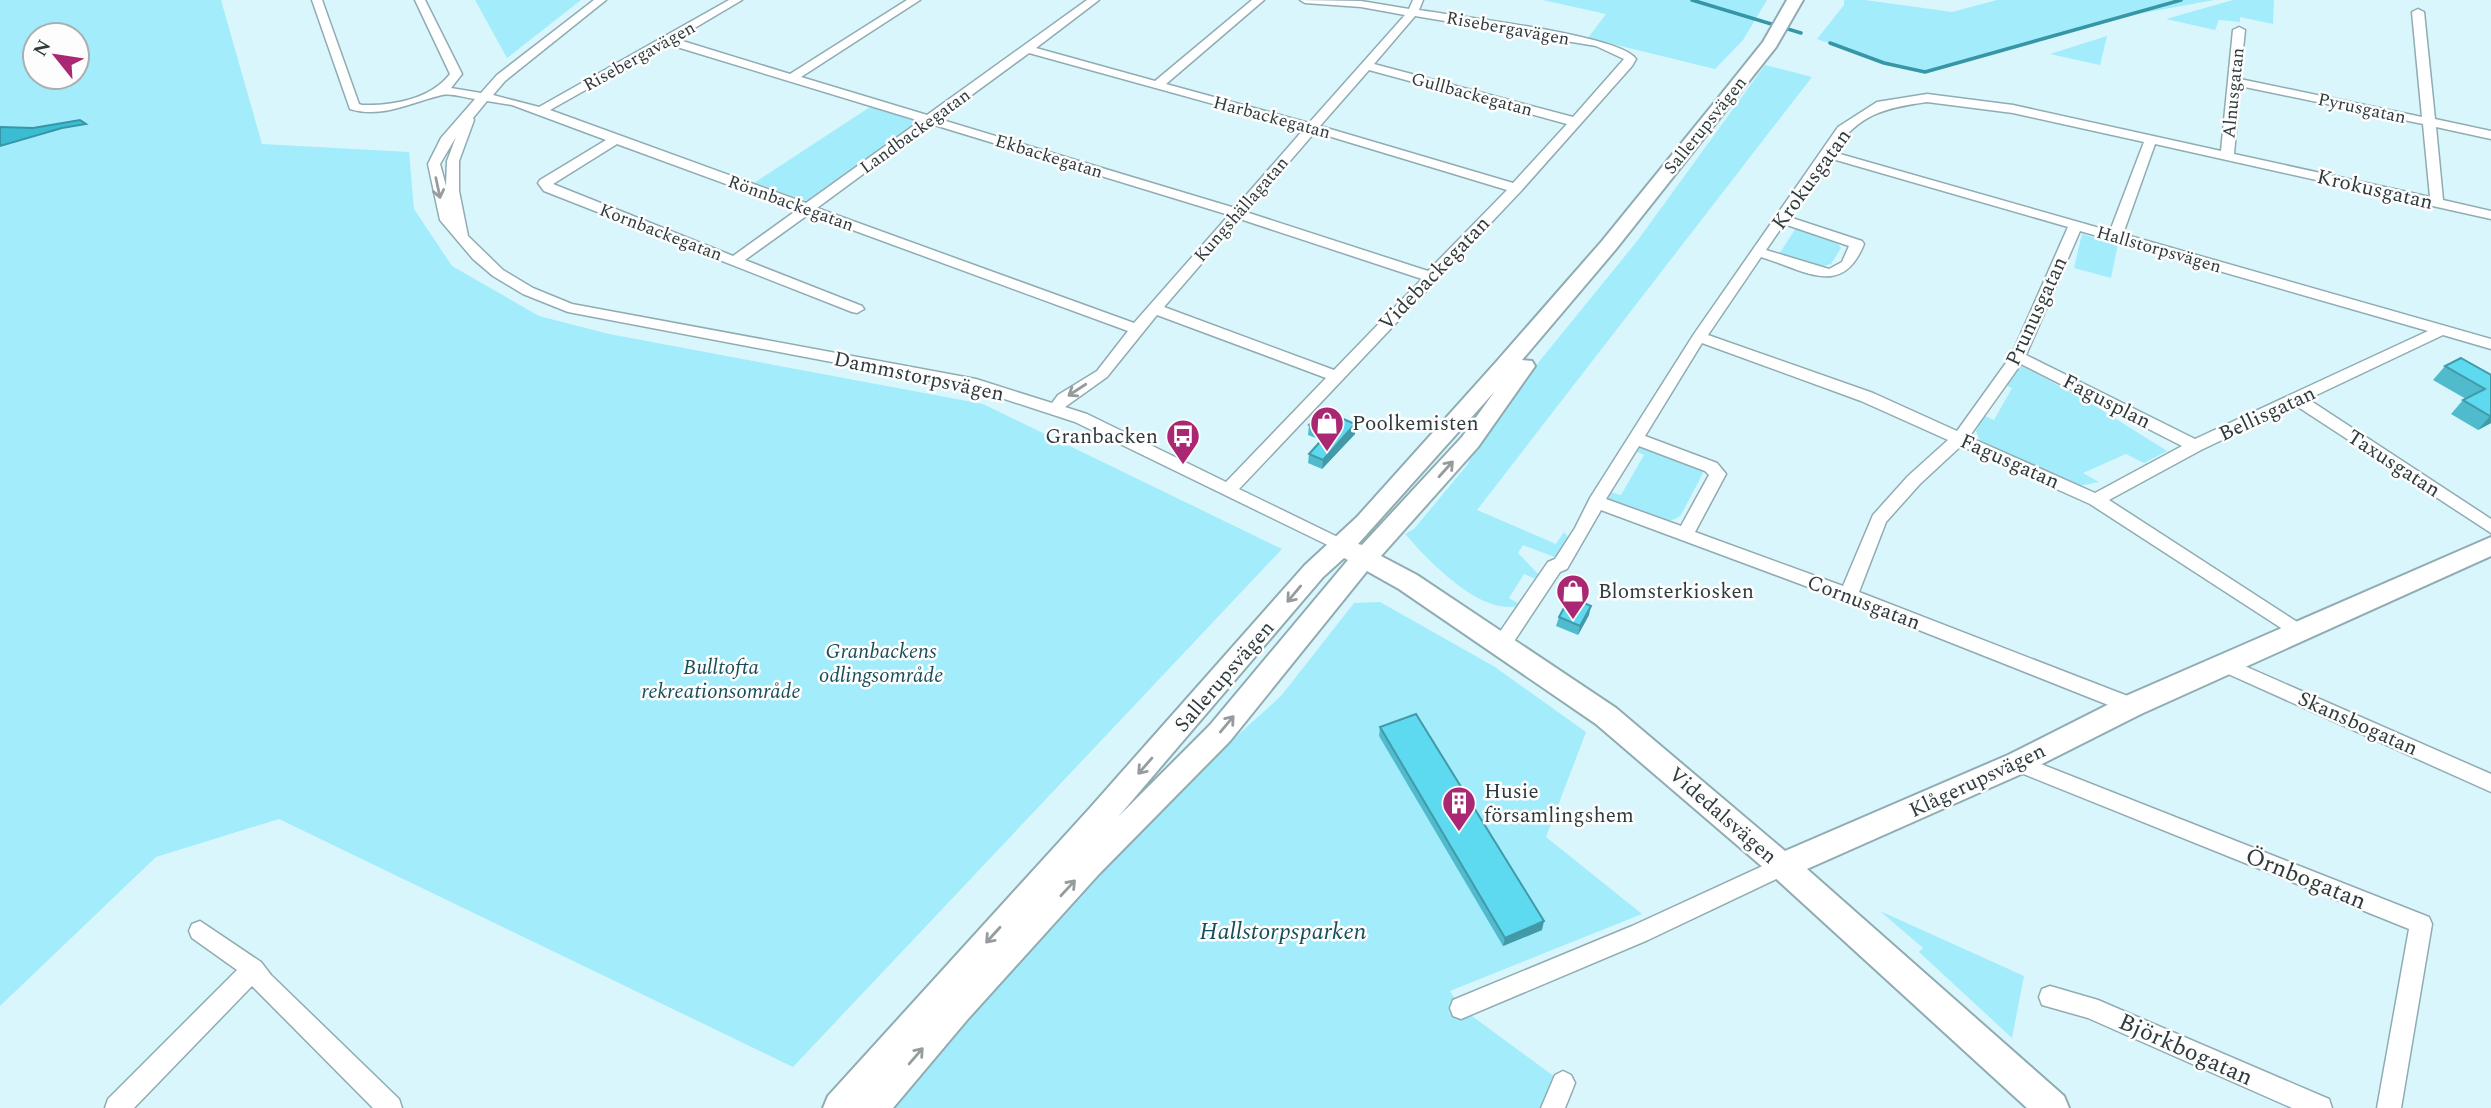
<svg xmlns="http://www.w3.org/2000/svg" width="2491" height="1108" viewBox="0 0 2491 1108" font-family="Spectral,serif">
<rect width="100%" height="100%" fill="#d9f6fc"/>
<path fill="#a2ecfb" fill-rule="evenodd" d="M 0,0 L 221,0 L 262,144 L 409,152 L 414,209 L 452,266 L 539,316 L 609,334 L 983,404 L 1282,549 L 793,1067 L 279,819 L 156,857 L 0,1006 ZM 35,35 L 77,35 L 77,77 L 35,77 Z
M 475,0 L 581,0 L 507,58 Z
M 1543,0 L 1767,0 L 1743,40 L 1715,69 L 1588,38 L 1606,14 Z
M 1844,0 L 1865,0 L 1952,12 L 1997,0 L 2214,0 L 2121,17 L 1925,72 L 1884,63 L 1817,39 L 1844,5 Z
M 2233,0 L 2274,0 L 2273,24 L 2240,17 L 2240,22 L 2219,20 L 2215,30 L 2166,19 Z
M 2107,36 L 2100,65 L 2050,54 Z
M 1765,65 L 1812,77 L 1477,510 L 1556,544 L 1564,532 L 1572,542 L 1560,559 L 1523,545 L 1518,553 L 1540,576 L 1538,580 L 1524,574 L 1509,598 L 1521,605 C 1482,618 1429,561 1405,534 L 1414,529 L 1468,464 L 1475,447 L 1516,390 L 1638,240 Z
M 870,107 L 918,121 L 807,201 L 754,183 Z
M 1796,228 C 1811,232 1834,234 1841,248 L 1831,264 L 1820,267 L 1779,254 Z
M 2082,234 L 2118,244 L 2111,278 L 2074,268 Z
M 2022,366 L 2089,402 L 2167,451 L 2144,463 L 2126,454 L 2083,473 L 2099,482 L 2078,486 L 1980,441 L 1976,431 L 1983,415 L 1994,420 L 2012,388 L 2003,384 L 2014,369 Z
M 1639,445 L 1696,464 L 1703,473 L 1681,515 C 1662,532 1628,509 1609,499 L 1610,492 L 1621,495 L 1644,455 L 1633,450 Z
M 1380,602 L 1495,667 L 1586,732 L 1546,837 L 1642,914 L 1450,991 L 1461,1008 L 1563,1083 L 1553,1108 L 889,1108 L 1049,919 L 1147,817 L 1281,696 L 1354,603 Z
M 1880,911 L 2024,976 L 2012,1038 L 1919,952 L 1923,948 Z"/>
<path fill="#3abdd3" stroke="#3696a6" stroke-width="2" d="M 80,120 L 86,124 L 62,128 L 0,146 L 0,127 L 33,128 Z"/>
<g fill="none" stroke-linecap="round" stroke-linejoin="round">
<path stroke="#3696a6" stroke-width="3.5" d="M 1692,0 L 1801,33
M 1830,43 L 1884,63 L 1925,72 L 2181,0"/>
<g stroke="#90acb2" stroke-width="3">
<path id="street" d="M 312,0 L 322,0 L 359,104 L 362,105 C 393,106 431,99 450,74 L 415,0 L 425,0 L 462,74 L 451,88 L 481,93 L 497,75 L 594,0 L 606,0 L 505,81 L 493,95 L 539,107 L 729,0 L 742,0 L 676,39 L 790,74 L 907,0 L 920,0 L 801,77 L 927,115 L 1087,0 L 1099,0 L 1036,48 L 1155,81 L 1252,0 L 1264,0 L 1166,84 L 1309,123 L 1405,15 L 1361,7 L 1305,3 L 1300,0 L 1361,1 L 1409,9 L 1413,0 L 1423,0 L 1419,10 C 1455,16 1621,35 1636,59 L 1632,66 L 1521,191 L 1239,489 L 1348,542 L 1351,546 L 1348,550 L 1342,552 L 1075,422 L 974,389 L 568,312 L 523,294 L 493,276 L 473,259 L 440,220 L 428,164 L 441,138 L 475,99 C 466,98 452,93 442,95 C 412,102 382,119 350,109 ZM 1415,16 L 1596,46 L 1624,59 L 1573,117 L 1374,64 ZM 667,44 L 920,121 L 806,203 L 550,110 ZM 1029,53 L 1304,129 L 1235,208 L 939,119 ZM 1369,70 L 1567,124 L 1513,183 L 1320,126 ZM 487,101 L 512,105 L 606,140 L 540,180 L 538,183 L 544,191 L 852,312 L 857,313 L 864,309 L 862,306 L 745,260 L 809,214 L 1128,331 L 1097,371 L 1058,395 L 1052,403 L 976,379 L 572,304 L 533,288 L 503,270 L 468,236 L 459,191 L 459,161 L 474,120 L 473,118 ZM 931,124 L 1229,215 L 1134,323 L 817,208 ZM 1315,132 L 1507,190 L 1428,271 L 1246,212 ZM 456,137 L 447,161 L 446,186 L 440,164 ZM 617,144 L 797,210 L 733,256 L 553,184 ZM 1240,219 L 1422,279 L 1334,370 L 1164,307 ZM 1157,315 L 1326,378 L 1226,482 L 1087,414 L 1065,407 L 1107,377 Z
M 2418,9 L 2424,12 L 2435,119 L 2491,131 L 2491,139 L 2436,127 L 2443,200 L 2491,211 L 2491,219 L 2155,144 L 2123,234 L 2491,339 L 2491,349 L 2443,335 L 2308,399 L 2491,519 L 2491,533 L 2295,405 L 2201,450 L 2109,500 L 2305,627 L 2307,632 L 2305,637 L 2298,639 L 2090,504 L 1961,446 L 1920,484 L 1886,522 L 1859,592 L 2138,700 L 2141,706 L 2138,712 L 2131,714 L 1843,600 L 1601,510 L 1567,569 L 1560,572 L 1509,649 L 1502,651 L 1495,649 L 1493,644 L 1495,639 L 1548,562 L 1555,559 L 1575,528 L 1590,498 L 1694,334 L 1838,127 L 1877,102 L 1927,94 L 2013,105 L 2221,151 L 2233,30 L 2239,27 L 2245,30 L 2240,79 L 2422,117 L 2412,12 ZM 2240,86 L 2423,124 L 2430,197 L 2234,154 ZM 1927,102 L 2013,113 L 2144,142 L 2110,231 L 1833,152 C 1859,114 1884,108 1927,102 ZM 1829,158 L 2068,227 L 2011,356 L 1957,431 L 1873,393 L 1708,335 L 1761,257 C 1804,270 1842,299 1864,244 L 1862,241 L 1789,217 ZM 1784,224 L 1849,246 L 1842,262 L 1829,269 L 1766,250 ZM 2080,231 L 2428,331 L 2195,439 L 2026,355 ZM 1702,343 L 1861,401 L 1948,440 L 1908,476 L 1873,515 L 1843,586 L 1695,532 L 1726,474 L 1717,463 L 1645,436 ZM 2021,364 L 2182,446 L 2095,493 L 1969,437 ZM 1639,446 L 1705,471 L 1709,475 L 1681,526 L 1606,499 Z
M 2224,657 L 2491,774 L 2491,792 L 2217,669 L 2215,664 L 2217,659 Z
M 2018,755 L 2429,917 L 2432,924 L 2401,1108 L 2377,1108 L 2409,929 L 2011,769 L 2008,763 L 2011,757 Z
M 1782,857 L 1789,859 L 1793,866 L 1789,873 L 1648,940 L 1461,1019 L 1453,1016 L 1450,1008 L 1453,1000 L 1632,926 Z
M 200,921 L 261,962 L 271,975 L 399,1099 L 402,1108 L 373,1108 L 252,986 L 134,1108 L 105,1108 L 108,1099 L 237,970 L 192,938 L 189,931 L 192,924 Z
M 2050,986 L 2098,1000 L 2329,1099 L 2332,1108 L 2292,1108 L 2088,1018 L 2042,1005 L 2039,997 L 2042,989 Z
M 1563,1071 L 1571,1075 L 1575,1083 L 1565,1108 L 1541,1108 L 1555,1075 Z"/>
</g>
<g stroke="#90acb2" stroke-width="4">
<path id="secondary" d="M 1787,0 L 1803,0 L 1776,47 L 1616,249 L 1522,360 L 1532,361 L 1535,366 L 1478,447 L 1381,556 L 1417,575 L 1616,708 L 1785,851 L 2008,755 L 2121,698 L 2491,537 L 2491,556 L 2141,714 L 2028,771 L 1807,869 L 2064,1096 L 2069,1108 L 2027,1108 L 1772,875 L 1596,724 L 1399,589 L 1367,571 L 1230,741 L 1099,874 L 967,1020 L 893,1108 L 823,1108 L 828,1096 L 1089,809 L 1305,565 L 1357,517 L 1497,361 L 1602,241 L 1719,97 L 1763,42 ZM 1495,391 L 1462,437 L 1362,545 L 1358,544 ZM 1344,558 L 1348,560 L 1210,725 L 1118,817 L 1323,577 Z"/>
</g>
<use href="#street" fill="#fff" fill-rule="evenodd"/>
<use href="#secondary" fill="#fff" fill-rule="evenodd"/>
</g>
<path fill="#51bbce" d="M 2445,366 L 2491,375 L 2491,423 L 2478,430 L 2451,414 L 2463,400 L 2466,399 L 2433,380 Z
M 1355,424 L 1355,434 L 1322,469 L 1308,463 L 1309,454 L 1321,440 L 1308,435 L 1309,425 Z
M 1589,615 L 1578,635 L 1556,626 L 1559,617 Z
M 1380,727 L 1542,930 L 1503,946 L 1379,736 Z"/>
<path fill="#4299a8" d="M 2491,415 L 2491,423 L 2478,430 L 2490,416 Z
M 1355,424 L 1355,434 L 1322,469 L 1323,460 Z
M 1591,606 L 1589,615 L 1578,635 L 1580,626 Z
M 1544,921 L 1542,930 L 1503,946 L 1505,938 Z"/>
<path fill="#5edaf0" stroke="#4299a8" stroke-width="2" d="M 2461,358 L 2491,375 L 2491,415 L 2490,416 L 2463,400 L 2485,389 L 2445,366 Z
M 1323,410 L 1355,424 L 1323,460 L 1309,454 L 1328,433 L 1309,425 Z
M 1570,597 L 1591,606 L 1580,626 L 1559,617 Z
M 1416,714 L 1544,921 L 1505,938 L 1380,727 Z"/>
<defs><path id="oneway-shaft" d="M-6 0H5M1.5-3L5.5 0L1.5 3" fill="none" stroke-width="1.6" stroke-linecap="round" stroke-linejoin="round" transform="scale(1.75)"/></defs>
<g stroke="#969c9e">
<use href="#oneway-shaft" transform="translate(438 188) rotate(78)"/>
<use href="#oneway-shaft" transform="translate(1077 390) rotate(147)"/>
<use href="#oneway-shaft" transform="translate(1446 469) rotate(-48)"/>
<use href="#oneway-shaft" transform="translate(1294 594) rotate(130)"/>
<use href="#oneway-shaft" transform="translate(1227 724) rotate(-50)"/>
<use href="#oneway-shaft" transform="translate(1145 766) rotate(131)"/>
<use href="#oneway-shaft" transform="translate(1068 888) rotate(-47)"/>
<use href="#oneway-shaft" transform="translate(993 935) rotate(132)"/>
<use href="#oneway-shaft" transform="translate(916 1056) rotate(-49)"/>
</g>
<defs>
<g id="shop-pin" transform="scale(1.75)"><path d="M0 17L-7.5 6A9.5 9.5 0 1 1 7.5 6Z" fill="#aa2873" stroke="#fdfdfd"/><path d="M-5-2.5h2.3a2.7 3.5 0 0 1 5.4 0H5L5.5 6h-11ZM-1.5-2.5h3a1.5 2.3 0 0 0-3 0Z" fill="#fff"/></g>
<g id="bus-pin" transform="scale(1.75)"><path d="M0 17L-7.5 6A9.5 9.5 0 1 1 7.5 6Z" fill="#aa2873" stroke="#fdfdfd"/><path d="M-5-6H5V4H4V6H2V4H-2V6H-4V4H-5ZM-3.5-4V0h7V-4ZM-3.5 1.2v1.5H-2V1.2ZM2 1.2v1.5H3.5V1.2Z" fill="#fff"/></g>
<g id="building-pin" transform="scale(1.75)"><path d="M0 17L-7.5 6A9.5 9.5 0 1 1 7.5 6Z" fill="#aa2873" stroke="#fdfdfd"/><path d="M-4-6H4V6H1V3H-1V6H-4ZM-2.5-4.3h1.7v1.8h-1.7ZM.8-4.3h1.7v1.8H.8ZM-2.5-1h1.7V.8h-1.7ZM.8-1h1.7V.8H.8Z" fill="#fff"/></g>
</defs>
<g fill-rule="evenodd">
<use href="#shop-pin" x="1327" y="423"/>
<use href="#bus-pin" x="1183" y="436"/>
<use href="#shop-pin" x="1573" y="591"/>
<use href="#building-pin" x="1459" y="803"/>
</g>
<g text-anchor="middle" stroke-width="5" stroke-linejoin="round" paint-order="stroke">
<g font-size="18" fill="#2e3a3c" stroke="#fdfdfd">
<text transform="translate(1508 28) rotate(10)" y="6">Risebergavägen</text>
<text transform="translate(639 56) rotate(-29)" y="6">Risebergavägen</text>
<text transform="translate(2233 93) rotate(-84)" y="6">Alnusgatan</text>
<text transform="translate(1472 94) rotate(15)" y="6">Gullbackegatan</text>
<text transform="translate(2362 108) rotate(12)" y="6">Pyrusgatan</text>
<text transform="translate(1272 117) rotate(15)" y="6">Harbackegatan</text>
<text transform="translate(1705 125) rotate(-51)" y="6">Sallerupsvägen</text>
<text transform="translate(915 131) rotate(-36)" y="6">Landbackegatan</text>
<text transform="translate(1049 156) rotate(17)" y="6">Ekbackegatan</text>
<text transform="translate(791 203) rotate(20)" y="6">Rönnbackegatan</text>
<text transform="translate(1241 209) rotate(-49)" y="6">Kungshällagatan</text>
<text transform="translate(661 232) rotate(21)" y="6">Kornbackegatan</text>
<text transform="translate(2159 249) rotate(16)" y="6">Hallstorpsvägen</text>
</g>
<g font-size="21" fill="#2e3a3c" stroke="#fdfdfd">
<text transform="translate(1811 179) rotate(-54)" y="7">Krokusgatan</text>
<text transform="translate(2375 189) rotate(13)" y="7">Krokusgatan</text>
<text transform="translate(1434 273) rotate(-46)" y="7">Videbackegatan</text>
<text transform="translate(2036 311) rotate(-65)" y="7">Prunusgatan</text>
<text transform="translate(919 376) rotate(12)" y="7">Dammstorpsvägen</text>
<text transform="translate(2107 401) rotate(27)" y="7">Fagusplan</text>
<text transform="translate(2267 413) rotate(-25)" y="7">Bellisgatan</text>
<text transform="translate(2010 461) rotate(24)" y="7">Fagusgatan</text>
<text transform="translate(2394 463) rotate(33)" y="7">Taxusgatan</text>
<text transform="translate(1864 602) rotate(21)" y="7">Cornusgatan</text>
<text transform="translate(1224 676) rotate(-49)" y="7">Sallerupsvägen</text>
<text transform="translate(2358 723) rotate(24)" y="7">Skansbogatan</text>
<text transform="translate(1977 780) rotate(-25)" y="7">Klågerupsvägen</text>
<text transform="translate(1723 815) rotate(41)" y="7">Videdalsvägen</text>
</g>
<g font-size="21" fill="#2e3a3c" stroke="#fdfdfd" text-anchor="start">
<text x="1352" y="430">Poolkemisten</text>
<text x="1158" y="443" text-anchor="end">Granbacken</text>
<text x="1598" y="598">Blomsterkiosken</text>
<text x="1484" y="798">Husie<tspan x="1484" dy="24">församlingshem</tspan></text>
</g>
<g font-size="21" font-style="italic" fill="#174e57" stroke="#fdfdfd">
<text x="881" y="658">Granbackens<tspan x="881" dy="24">odlingsområde</tspan></text>
<text x="721" y="674">Bulltofta<tspan x="721" dy="24">rekreationsområde</tspan></text>
</g>
<g font-size="24" fill="#2e3a3c" stroke="#fdfdfd">
<text transform="translate(2306 878) rotate(22)" y="8">Örnbogatan</text>
<text transform="translate(2186 1049) rotate(24)" y="8">Björkbogatan</text>
</g>
<g font-size="24" font-style="italic" fill="#174e57" stroke="#fdfdfd">
<text x="1283" y="939">Hallstorpsparken</text>
</g>
</g>
<g transform="translate(56 56) rotate(300)"><circle r="33" fill="#fdfdfd" stroke="#aaafb0" stroke-width="2"/>
<path d="M0-5L12 26L0 18L-12 26Z" fill="#aa2873"/>
<text y="-10" font-size="19" font-weight="bold" text-anchor="middle" fill="#2e3a3c">N</text>
</g>
</svg>
